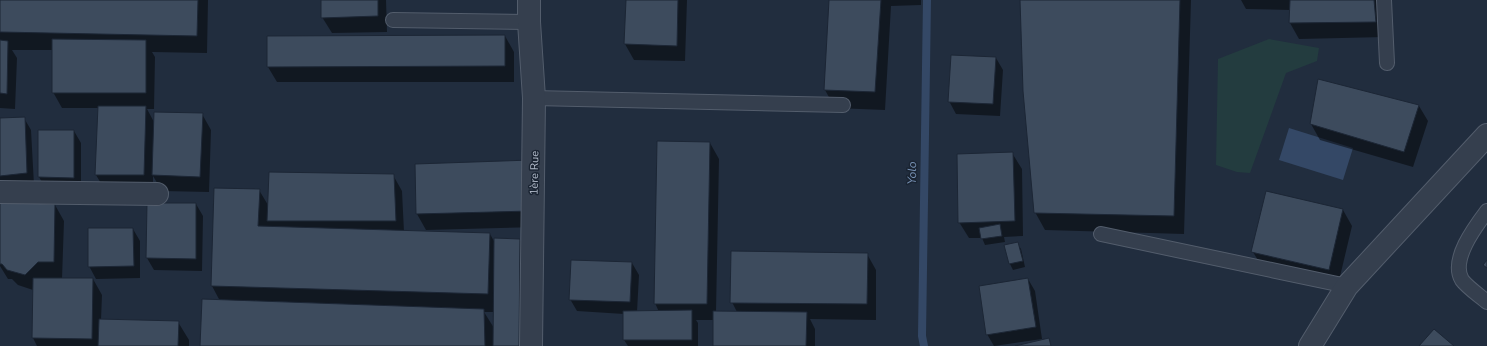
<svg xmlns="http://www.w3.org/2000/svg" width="1487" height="346" viewBox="0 0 1487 346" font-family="'Nunito Sans',sans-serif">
<rect width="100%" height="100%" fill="#212d3e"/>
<path fill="#233c3f" d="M 1269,39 L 1319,48 L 1317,61 L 1286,73 L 1250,173 L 1237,172 L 1216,165 L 1218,59 Z"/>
<path fill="#344866" d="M 1289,128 L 1353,148 L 1343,180 L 1279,160 Z"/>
<path fill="#0007" fill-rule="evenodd" d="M 0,0 L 208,0 L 207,53 L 152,52 L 155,57 L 154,109 L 147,109 L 154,122 L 202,114 L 211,130 L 209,192 L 162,191 L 153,176 L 153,190 L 105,190 L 96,175 L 99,108 L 62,108 L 53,92 L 53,50 L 12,50 L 17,58 L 15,109 L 0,108 Z
M 322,0 L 386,0 L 387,32 L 332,33 L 322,17 Z
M 627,0 L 687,0 L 685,61 L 634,60 L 625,44 Z
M 830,0 L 921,0 L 921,5 L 891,6 L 885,110 L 835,108 L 825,90 Z
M 1021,0 L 1191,0 L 1184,234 L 1045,230 L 1035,212 Z
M 1241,0 L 1382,0 L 1385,37 L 1299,39 L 1290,23 L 1291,10 L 1246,9 Z
M 505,36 L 514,52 L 514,82 L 277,82 L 268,67 Z
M 996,58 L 1003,70 L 1000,116 L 956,114 L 949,101 Z
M 1419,106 L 1428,121 L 1413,167 L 1320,140 L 1311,124 Z
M 24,118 L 31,130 L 34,185 L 0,188 L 0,119 Z
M 39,131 L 74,131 L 81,143 L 81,190 L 46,189 L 39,177 Z
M 710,143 L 719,159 L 716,312 L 737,312 L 732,302 L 867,254 L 876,270 L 876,320 L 810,319 L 815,329 L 815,346 L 714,346 L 714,320 L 696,320 L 698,323 L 698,346 L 628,346 L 624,340 L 624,314 L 577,311 L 570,299 L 632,263 L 639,275 L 637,312 L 659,312 L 655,303 Z
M 1012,153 L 1022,169 L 1023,236 L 1004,237 L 1005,242 L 985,245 L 982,238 L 969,238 L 959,222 Z
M 530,162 L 540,227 L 426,230 L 417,214 Z
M 393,175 L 402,191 L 404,232 L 490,234 L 495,243 L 520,240 L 529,255 L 528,346 L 201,346 L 220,301 L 212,286 L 259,190 L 268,205 ZM 484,312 L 494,312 L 494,328 Z
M 0,203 L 55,205 L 64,221 L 62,279 L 93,279 L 102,295 L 101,320 L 178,322 L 189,340 L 189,346 L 37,346 L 33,338 L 33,290 L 18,285 L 12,279 L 8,279 L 0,266 Z
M 148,204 L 196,204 L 203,216 L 202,271 L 154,270 L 147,258 Z
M 1343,210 L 1352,226 L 1338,285 L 1262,267 L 1253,252 Z
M 133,229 L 140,241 L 140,278 L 96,279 L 89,266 Z
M 1017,243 L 1021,249 L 1025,267 L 1013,270 L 1010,264 Z
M 1028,279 L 1035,291 L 1042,339 L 994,346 L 987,334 Z"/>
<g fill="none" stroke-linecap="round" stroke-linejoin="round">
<path stroke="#344866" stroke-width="8" d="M 924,346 L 922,336 L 927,0"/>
</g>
<path fill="#3d4b5d" stroke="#1c2635" d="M 0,0 L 198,0 L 197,36 L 0,32 Z
M 321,0 L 378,0 L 378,16 L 321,18 Z
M 626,0 L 678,0 L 677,46 L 624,44 Z
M 829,0 L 881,0 L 875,92 L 824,90 Z
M 1020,0 L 1180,0 L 1174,216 L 1034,213 L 1023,91 Z
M 1290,0 L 1374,0 L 1376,22 L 1289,23 Z
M 505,35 L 505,66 L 267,67 L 267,36 Z
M 52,39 L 146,40 L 146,93 L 52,93 Z
M 0,40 L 8,41 L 7,94 L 0,93 Z
M 951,55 L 996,57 L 993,104 L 948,102 Z
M 1318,79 L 1419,105 L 1404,152 L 1310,124 Z
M 98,106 L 146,106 L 144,175 L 95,175 Z
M 154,112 L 203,113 L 200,177 L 152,175 Z
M 25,117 L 27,173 L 0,176 L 0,118 Z
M 38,130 L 74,130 L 74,178 L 38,177 Z
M 657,141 L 710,142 L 707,304 L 654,304 Z
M 1013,152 L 1015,221 L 958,223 L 957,154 Z
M 531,160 L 531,211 L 416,214 L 415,164 Z
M 269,172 L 394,174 L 396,221 L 267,221 Z
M 214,188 L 260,189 L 258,226 L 490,233 L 488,294 L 211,286 Z
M 1266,191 L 1343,209 L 1329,270 L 1251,252 Z
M 0,202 L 55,204 L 54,262 L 38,262 L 25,275 L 7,270 L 2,264 L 0,264 Z
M 147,203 L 196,203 L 196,259 L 146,258 Z
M 1000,224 L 1002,236 L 981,239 L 979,228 Z
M 88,228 L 133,228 L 134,266 L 88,267 Z
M 494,238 L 520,239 L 519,346 L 493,346 Z
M 1018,242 L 1023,261 L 1009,264 L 1004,245 Z
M 731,251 L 868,253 L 867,304 L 730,303 Z
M 571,260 L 632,262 L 630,302 L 569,300 Z
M 1487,260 L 1487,268 L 1483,265 Z
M 33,278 L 93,278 L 92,339 L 32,338 Z
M 1028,278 L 1036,327 L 986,335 L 979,286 Z
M 202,299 L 484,309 L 485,346 L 200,346 Z
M 692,310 L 692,340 L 623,340 L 623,311 Z
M 713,311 L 807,312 L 806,346 L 713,346 Z
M 99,319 L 179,321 L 178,346 L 98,346 Z
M 1434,329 L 1454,346 L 1419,346 Z
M 1049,338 L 1051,346 L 1015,346 Z"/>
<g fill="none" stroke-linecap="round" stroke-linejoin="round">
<g stroke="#535d6c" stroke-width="16">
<path id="service" d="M 1384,0 L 1387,63
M 393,20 L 529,22
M 534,98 L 843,105
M 1487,211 C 1475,227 1450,260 1462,280 C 1467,287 1480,296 1487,302
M 1101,234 L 1347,286"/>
</g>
<g stroke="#535d6c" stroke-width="24">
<path id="minor" d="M 529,0 L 529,22 L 534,98 L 531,346
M 0,192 L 157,194
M 1310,346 L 1347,286 L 1487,135"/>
</g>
<use href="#service" stroke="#353f4e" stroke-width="14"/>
<use href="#minor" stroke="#353f4e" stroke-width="22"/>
</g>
<g text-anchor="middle" stroke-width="3" stroke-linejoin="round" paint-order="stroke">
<g font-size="11" fill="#b1bac9" stroke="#1a2432">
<text transform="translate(534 173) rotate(-89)" y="4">1ère Rue</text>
</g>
<g font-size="12" font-style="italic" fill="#7690b3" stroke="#1a2432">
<text transform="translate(912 173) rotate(-89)" y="4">Yolo</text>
</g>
</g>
</svg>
